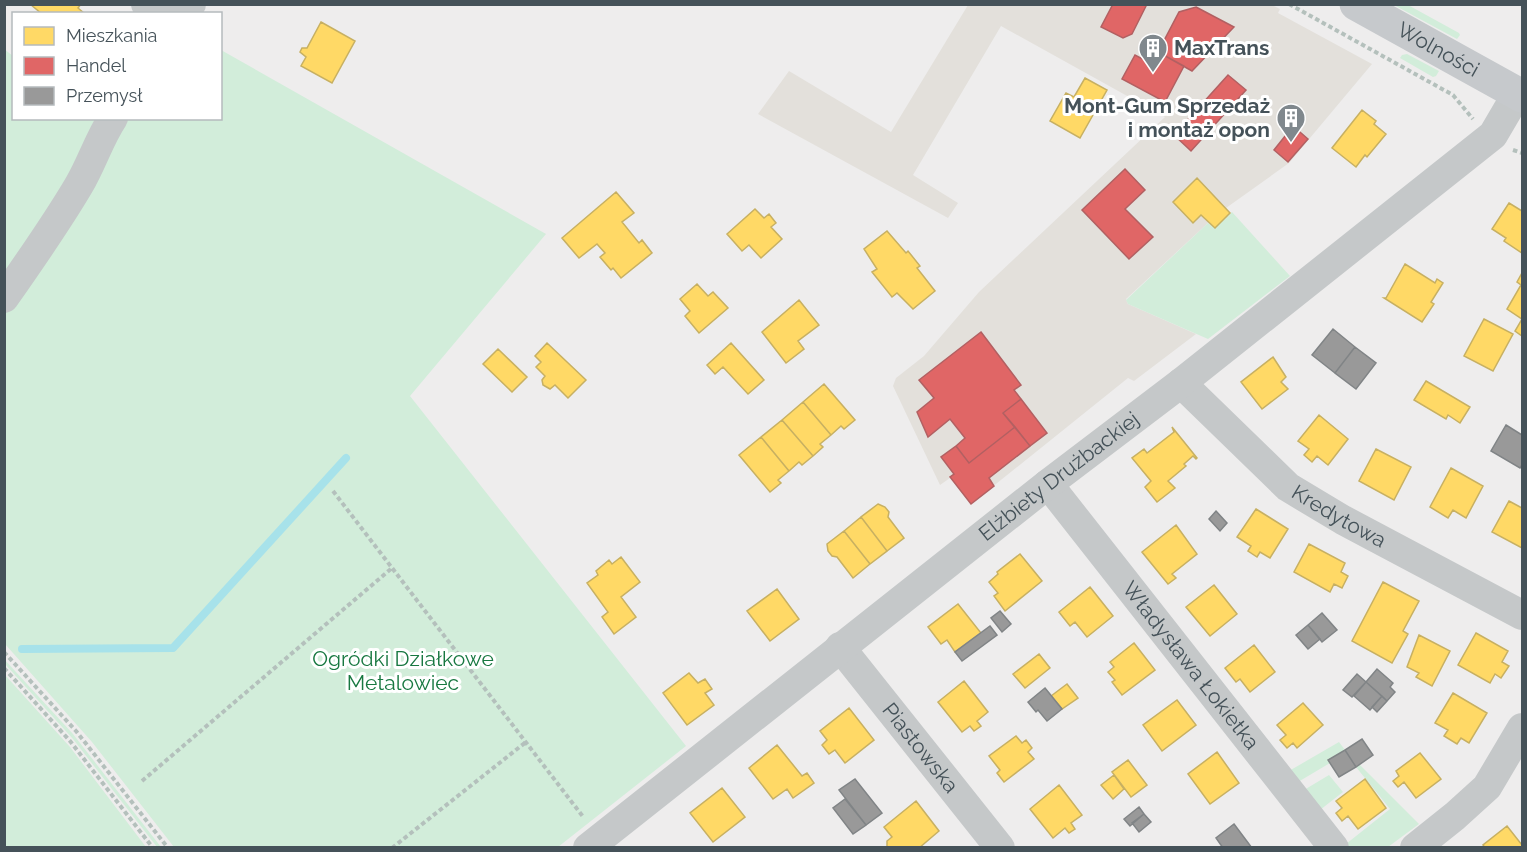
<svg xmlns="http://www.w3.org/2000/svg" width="1527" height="852" viewBox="0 0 1527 852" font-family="Raleway,sans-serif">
<rect width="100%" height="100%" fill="#eeeded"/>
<path fill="#e3e0db" d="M 968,5 L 1272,5 L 1280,9 L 1278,13 L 1372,64 L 1289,163 L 1226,208 L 1230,213 L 1215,228 L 1208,223 L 1126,299 L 1128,304 L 1196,334 L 1134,381 L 1128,378 L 971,504 L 950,478 L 940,485 L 893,386 L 896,378 L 924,356 L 979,292 L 1165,117 L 1001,26 L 913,175 L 958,203 L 948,218 L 758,114 L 789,71 L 891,132 Z"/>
<path fill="#d2edda" d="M 1394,5 L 1408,5 L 1459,33 L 1460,35 L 1457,39 Z
M 4,49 L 13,56 L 14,118 L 220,118 L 221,50 L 546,234 L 410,396 L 686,746 L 558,847 L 174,847 L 92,742 L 5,644 Z
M 1407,54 L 1439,71 L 1436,76 L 1433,77 L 1400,58 L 1402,55 Z
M 1232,212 L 1290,276 L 1208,339 L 1128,304 L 1126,300 L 1208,223 L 1215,228 Z
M 4,659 L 73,734 L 161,847 L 157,847 L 73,739 L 5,664 Z
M 5,675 L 70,747 L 146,847 L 5,847 Z
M 1339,742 L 1345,750 L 1328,760 L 1330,763 L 1298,782 L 1289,771 Z
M 1359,764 L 1419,824 L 1388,847 L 1349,847 L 1346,844 L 1390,809 L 1356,767 Z
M 1329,775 L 1343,792 L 1320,810 L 1304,790 Z"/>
<path fill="#ffd966" stroke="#c7b062" stroke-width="1.5" d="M 30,4 L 81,4 L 78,8 L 85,14 L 42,14 Z
M 321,22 L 355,41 L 332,83 L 301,66 L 306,57 L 300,52 L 302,48 L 307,48 Z
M 1085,78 L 1107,90 L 1080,138 L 1050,121 L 1066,93 L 1074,97 Z
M 1362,110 L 1376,121 L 1374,124 L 1386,134 L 1367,157 L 1365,155 L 1356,167 L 1332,148 Z
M 1197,178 L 1230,213 L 1215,228 L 1201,215 L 1193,223 L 1173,202 Z
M 616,192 L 634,213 L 622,222 L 639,243 L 642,240 L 652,253 L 621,278 L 613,268 L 611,270 L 600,257 L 605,253 L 597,244 L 579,258 L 562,238 Z
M 1509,203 L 1522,211 L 1522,253 L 1504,241 L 1506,238 L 1492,229 Z
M 755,209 L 764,218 L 769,214 L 776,223 L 771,227 L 782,239 L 761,258 L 749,245 L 742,251 L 727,234 Z
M 887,231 L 906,253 L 908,251 L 920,266 L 917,268 L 935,291 L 913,309 L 897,293 L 892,297 L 872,272 L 877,269 L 864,249 Z
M 1405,264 L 1435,283 L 1437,279 L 1443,283 L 1431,302 L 1434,304 L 1422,322 L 1384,298 L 1386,298 Z
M 1522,273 L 1522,319 L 1507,309 L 1521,285 L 1517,282 Z
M 697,284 L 708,296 L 713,292 L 728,308 L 699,333 L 685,316 L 690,311 L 680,299 Z
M 799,300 L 819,325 L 798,341 L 804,349 L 786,363 L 762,332 Z
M 1484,319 L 1513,334 L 1493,371 L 1464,356 Z
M 1522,319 L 1522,336 L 1515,331 Z
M 547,343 L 586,380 L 568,398 L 555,385 L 550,389 L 543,385 L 542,380 L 545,376 L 536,367 L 541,362 L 535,356 Z
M 731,343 L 764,380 L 748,394 L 723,367 L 715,374 L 707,365 Z
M 498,349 L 527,377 L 512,392 L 483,364 Z
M 1273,357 L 1286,377 L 1281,382 L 1288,389 L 1262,409 L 1241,382 Z
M 1426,381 L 1470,407 L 1460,423 L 1448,415 L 1446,419 L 1414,400 Z
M 824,384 L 855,420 L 844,429 L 841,426 L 831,435 L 803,402 Z
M 803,402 L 831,435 L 820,444 L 823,447 L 813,456 L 782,420 Z
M 1319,415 L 1348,439 L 1328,465 L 1317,456 L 1312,462 L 1304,455 L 1309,449 L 1298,441 Z
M 782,420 L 813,456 L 802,465 L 799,462 L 789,471 L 761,437 Z
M 1172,427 L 1197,458 L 1196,459 L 1193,456 L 1184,464 L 1186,466 L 1168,481 L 1175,488 L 1157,502 L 1145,487 L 1151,481 L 1132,458 L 1144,449 L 1147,453 L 1174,432 Z
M 761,437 L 789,471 L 778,480 L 781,483 L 770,492 L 739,455 Z
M 1376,449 L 1411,467 L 1394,500 L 1359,481 Z
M 1451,468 L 1483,486 L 1466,518 L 1453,510 L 1448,518 L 1430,507 Z
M 1509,501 L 1522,508 L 1522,548 L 1492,532 Z
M 878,504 L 885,507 L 889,512 L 888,517 L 904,538 L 887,551 L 861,517 Z
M 1256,509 L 1288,529 L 1270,558 L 1260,552 L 1257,557 L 1248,551 L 1251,546 L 1237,537 Z
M 861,517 L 887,551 L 870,564 L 844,531 Z
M 1176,525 L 1197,554 L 1172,574 L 1176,578 L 1168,584 L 1142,552 Z
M 844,531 L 870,564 L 853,578 L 837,557 L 832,556 L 828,551 L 827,544 Z
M 1309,544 L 1345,563 L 1341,572 L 1348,576 L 1342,588 L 1334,584 L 1330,592 L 1294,572 Z
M 1020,554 L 1042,581 L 1005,611 L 994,596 L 998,593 L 989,582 L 998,574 L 997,572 Z
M 621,557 L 640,582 L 621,597 L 636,617 L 614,634 L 602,617 L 608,612 L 587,583 L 598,575 L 596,571 L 609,560 L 612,564 Z
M 1383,582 L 1419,601 L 1403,631 L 1408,634 L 1392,663 L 1352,641 Z
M 1214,585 L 1237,614 L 1210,636 L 1186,607 Z
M 1090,587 L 1113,616 L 1087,637 L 1075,622 L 1070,626 L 1059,612 Z
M 777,589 L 799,619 L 770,641 L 747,611 Z
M 958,604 L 981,633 L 955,652 L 947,640 L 941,644 L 928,627 Z
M 1476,633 L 1508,651 L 1502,662 L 1509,666 L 1501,678 L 1495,674 L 1490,683 L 1458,665 Z
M 1419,635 L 1450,651 L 1432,686 L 1416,677 L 1419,673 L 1407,667 Z
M 1134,643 L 1155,670 L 1122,695 L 1112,682 L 1115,680 L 1108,672 L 1114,667 L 1110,662 Z
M 1254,645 L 1275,672 L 1250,692 L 1240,679 L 1236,682 L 1225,668 Z
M 1039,654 L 1050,668 L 1025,688 L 1013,674 Z
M 689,673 L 698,683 L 705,679 L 712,689 L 705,693 L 714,705 L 687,725 L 663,693 Z
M 964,681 L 988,712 L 977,721 L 981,726 L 974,731 L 970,726 L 962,732 L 938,702 Z
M 1067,684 L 1078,698 L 1062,709 L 1051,696 Z
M 1453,693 L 1487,713 L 1469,743 L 1461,738 L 1457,744 L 1444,736 L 1448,730 L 1435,723 Z
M 1177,700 L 1196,725 L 1162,751 L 1143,725 Z
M 1303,703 L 1323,725 L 1297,748 L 1293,743 L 1287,748 L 1280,740 L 1286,735 L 1277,725 Z
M 849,708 L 874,740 L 845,763 L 835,750 L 829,754 L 822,745 L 827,740 L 820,731 Z
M 1016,736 L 1022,743 L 1026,740 L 1032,748 L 1028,752 L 1034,759 L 1004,782 L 997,773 L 1000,770 L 989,756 Z
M 777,745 L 802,776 L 807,773 L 814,783 L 793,798 L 787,789 L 773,799 L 749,768 Z
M 1217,752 L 1239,783 L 1210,804 L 1188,774 Z
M 1420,753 L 1441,779 L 1416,798 L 1404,782 L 1398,787 L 1393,781 L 1399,776 L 1396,771 Z
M 1128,760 L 1147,785 L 1131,797 L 1112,772 Z
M 1114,775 L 1124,789 L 1113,799 L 1101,785 Z
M 1365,779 L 1386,808 L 1358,829 L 1348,816 L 1342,821 L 1336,813 L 1342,808 L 1336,801 Z
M 1059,785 L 1082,815 L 1071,823 L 1075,829 L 1069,833 L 1065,828 L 1053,838 L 1030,809 Z
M 722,788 L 745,817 L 713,842 L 690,813 Z
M 916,801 L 939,831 L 919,848 L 887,848 L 887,841 L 892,837 L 884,827 Z
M 1507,826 L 1522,845 L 1522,848 L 1485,848 L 1483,845 Z"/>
<path fill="#e06666" stroke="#b26062" stroke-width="1.5" d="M 1113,4 L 1147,4 L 1132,34 L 1123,38 L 1101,27 Z
M 1196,7 L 1234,27 L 1192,71 L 1158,52 L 1179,12 Z
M 1158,52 L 1184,66 L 1165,102 L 1122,79 L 1135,55 L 1152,64 Z
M 1228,75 L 1246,90 L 1191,151 L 1174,135 Z
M 1293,126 L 1308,139 L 1288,162 L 1274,150 Z
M 1125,169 L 1145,190 L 1125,209 L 1153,237 L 1129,259 L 1082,210 Z
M 981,332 L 1021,385 L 1014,390 L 1021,399 L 1003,413 L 1015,427 L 969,463 L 956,446 L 965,438 L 950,419 L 928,437 L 917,412 L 934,398 L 919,380 Z
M 1021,399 L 1047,433 L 1030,446 L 1003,413 Z
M 1015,427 L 1030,446 L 989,478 L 994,486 L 971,504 L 950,477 L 954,474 L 941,457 L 956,446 L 969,463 Z"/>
<path fill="#999" stroke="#808486" stroke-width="1.5" d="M 1333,329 L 1355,347 L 1335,373 L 1312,355 Z
M 1355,347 L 1376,363 L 1356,389 L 1335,373 Z
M 1506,425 L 1522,435 L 1522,465 L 1520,468 L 1491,451 Z
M 1216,511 L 1227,523 L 1220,531 L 1209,519 Z
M 1000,611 L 1011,624 L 1002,632 L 991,618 Z
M 1322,613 L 1337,630 L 1322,642 L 1308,625 Z
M 1308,625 L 1320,639 L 1308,649 L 1296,635 Z
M 990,626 L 997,635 L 962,661 L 955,652 Z
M 1377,669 L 1393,683 L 1390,687 L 1395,692 L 1387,701 L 1366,682 Z
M 1357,674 L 1366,682 L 1352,697 L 1343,690 Z
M 1366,682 L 1382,696 L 1370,710 L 1354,696 Z
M 1045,688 L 1062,709 L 1047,721 L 1038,710 L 1036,712 L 1028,702 Z
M 1382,696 L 1387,701 L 1377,712 L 1372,707 Z
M 1362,739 L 1373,755 L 1356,767 L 1345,750 Z
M 1345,750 L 1356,767 L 1339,777 L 1328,760 Z
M 855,779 L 882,813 L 866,825 L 839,790 Z
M 845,799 L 866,825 L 853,834 L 833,808 Z
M 1139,807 L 1144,814 L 1130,826 L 1124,819 Z
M 1144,814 L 1151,822 L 1139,832 L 1132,823 Z
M 1234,824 L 1252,848 L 1223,848 L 1216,838 Z"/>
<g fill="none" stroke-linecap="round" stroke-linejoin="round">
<path stroke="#a7e2ea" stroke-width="8" d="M 22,649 L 173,648 L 346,458"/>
<path stroke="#b4c0bc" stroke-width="4" stroke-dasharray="4.5 3" stroke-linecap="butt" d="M 1289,4 L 1453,95 L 1473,119
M 1513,150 L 1522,153
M 333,491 L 584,818
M 4,652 L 76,731 L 168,848
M 4,668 L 70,741 L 153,848
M 142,781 L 392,568
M 392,848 L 526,742"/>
<g stroke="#c5c8c9" stroke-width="30">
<path d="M 146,4 L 160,14"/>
<path d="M 184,14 L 191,4"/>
<path d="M 4,298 C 30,261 56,224 79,185 C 92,163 99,139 113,118"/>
<path id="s1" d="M 1181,383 L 1288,487 L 1343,520 L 1522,615"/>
<path id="s2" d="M 1048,484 L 1334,848"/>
<path id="s3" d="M 840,647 L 1000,848"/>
<path id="s4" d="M 588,848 L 1048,484 L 1181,383 L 1493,135 L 1517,94"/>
<path d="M 1415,848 L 1455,816 L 1487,787 L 1522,728"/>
</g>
<path stroke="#c6c9cc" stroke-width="33" id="s5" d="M 1356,4 L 1522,96"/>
</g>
<defs>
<g id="building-pin" transform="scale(1.5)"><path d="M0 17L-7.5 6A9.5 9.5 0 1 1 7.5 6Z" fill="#80888d" stroke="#fff"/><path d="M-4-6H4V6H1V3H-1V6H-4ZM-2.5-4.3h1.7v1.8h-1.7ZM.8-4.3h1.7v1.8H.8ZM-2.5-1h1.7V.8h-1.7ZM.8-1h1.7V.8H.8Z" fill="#fff"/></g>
</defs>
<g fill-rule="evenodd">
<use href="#building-pin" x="1153" y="48"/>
<use href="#building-pin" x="1291" y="118"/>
</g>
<g text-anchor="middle" stroke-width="6" stroke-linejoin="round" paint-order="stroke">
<g font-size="21" font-weight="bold" fill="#455259" stroke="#fff" text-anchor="start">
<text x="1174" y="55">MaxTrans</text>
<text x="1270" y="113" text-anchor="end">Mont-Gum Sprzedaż<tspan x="1270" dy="24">i montaż opon</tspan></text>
</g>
<g font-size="21" fill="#455259" stroke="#fff">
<text dy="7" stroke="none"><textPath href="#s5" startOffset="94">Wolności</textPath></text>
<text dy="7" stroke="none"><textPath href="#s4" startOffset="600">Elżbiety Drużbackiej</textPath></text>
<text dy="7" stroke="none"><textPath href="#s1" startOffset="208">Kredytowa</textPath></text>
<text dy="7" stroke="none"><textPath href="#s2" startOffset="231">Władysława Łokietka</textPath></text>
<text dy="7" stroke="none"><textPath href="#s3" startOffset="129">Piastowska</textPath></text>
</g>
<g font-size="21" fill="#187841" stroke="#fff">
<text x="403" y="666">Ogródki Działkowe<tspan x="403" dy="24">Metalowiec</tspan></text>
</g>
</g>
<rect width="1527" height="852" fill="none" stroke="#455259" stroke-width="12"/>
<rect x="12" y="12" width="210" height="108" fill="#ffffff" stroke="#b5babd" stroke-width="1.5"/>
<rect x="24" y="27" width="30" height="18" fill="#ffd966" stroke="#b5babd" stroke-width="1.5"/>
<text x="66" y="42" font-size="18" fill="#455259">Mieszkania</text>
<rect x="24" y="57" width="30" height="18" fill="#e06666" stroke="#b5babd" stroke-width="1.5"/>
<text x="66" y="72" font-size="18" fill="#455259">Handel</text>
<rect x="24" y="87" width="30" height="18" fill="#999999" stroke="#b5babd" stroke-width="1.5"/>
<text x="66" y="102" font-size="18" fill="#455259">Przemysł</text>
</svg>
